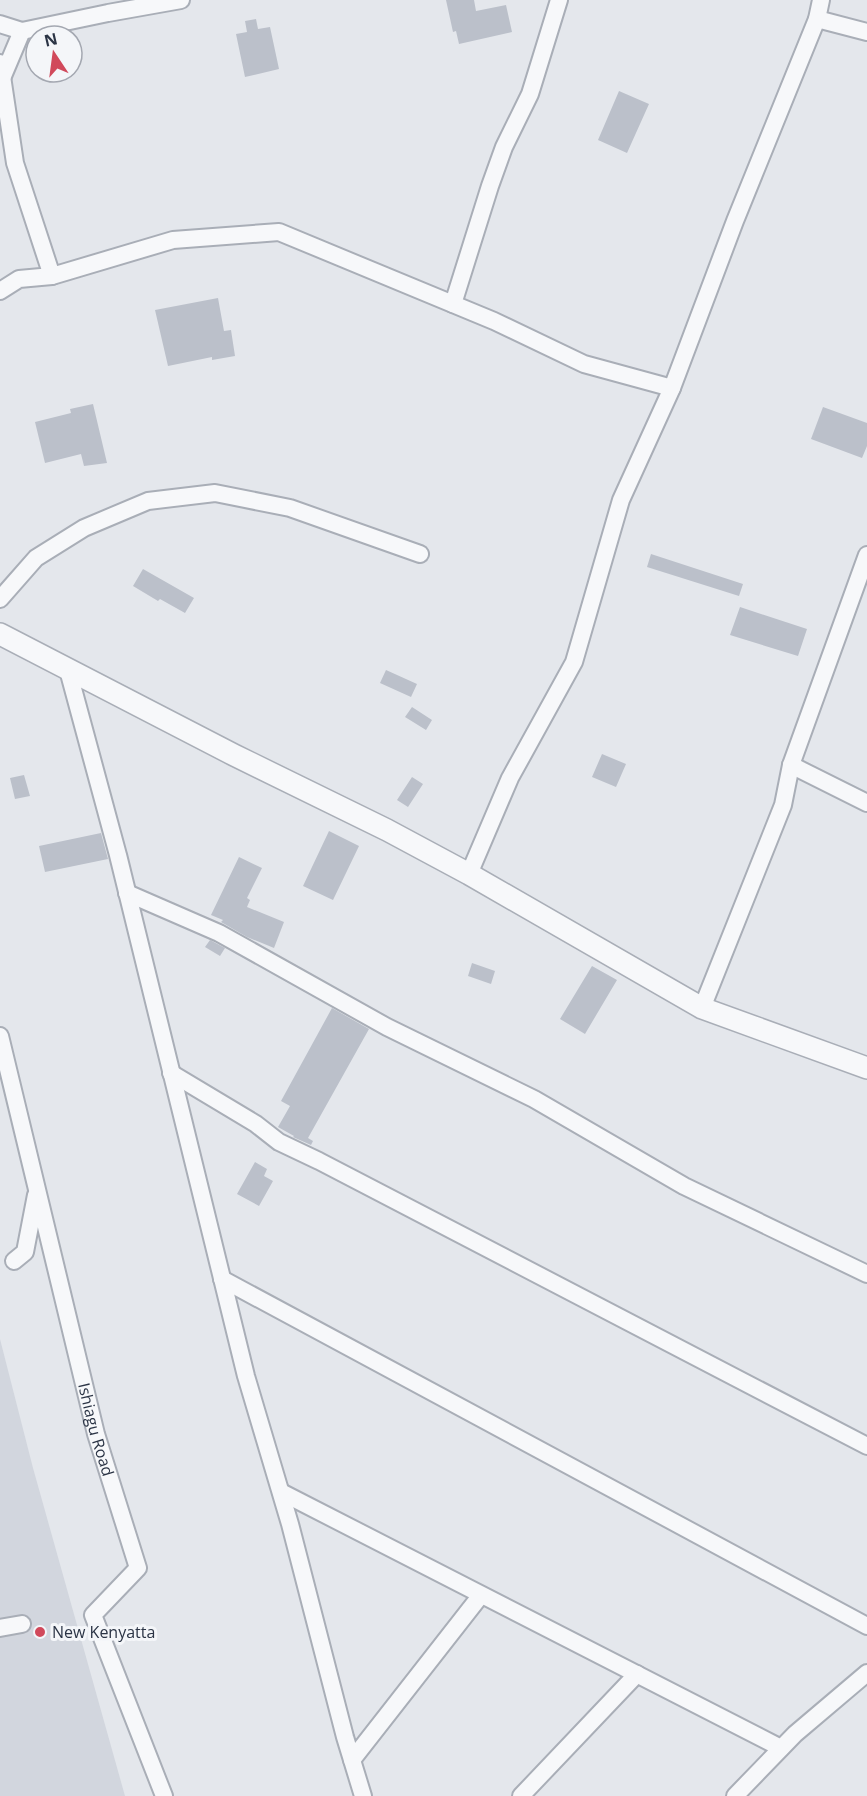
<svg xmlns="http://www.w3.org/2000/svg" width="867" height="1796" viewBox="0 0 867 1796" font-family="'Open Sans',sans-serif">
<rect width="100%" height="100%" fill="#e4e7ec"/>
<path fill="#d2d6de" d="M 0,1339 L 33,1468 L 125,1796 L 0,1796 Z"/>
<path fill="#bbc0ca" d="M 446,0 L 474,0 L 476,11 L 506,5 L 512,32 L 459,44 L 456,31 L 453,32 Z
M 256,19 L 258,29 L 270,27 L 279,69 L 245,77 L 236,34 L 247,32 L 245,21 Z
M 619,91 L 649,104 L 627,153 L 598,140 Z
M 218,298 L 224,331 L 231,330 L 235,356 L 212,360 L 212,357 L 168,366 L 155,310 Z
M 93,404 L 107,463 L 84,466 L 81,454 L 45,463 L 35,422 L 71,413 L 70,409 Z
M 823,407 L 867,423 L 867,446 L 862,458 L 811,439 Z
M 651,554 L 743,584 L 739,596 L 647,567 Z
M 143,569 L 194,598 L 185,613 L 160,599 L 158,601 L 133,586 Z
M 740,607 L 807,629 L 798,656 L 730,635 Z
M 386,670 L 417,684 L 411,697 L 380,683 Z
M 412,707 L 432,720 L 426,730 L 405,717 Z
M 602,754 L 626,764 L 616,787 L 592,777 Z
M 24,775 L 30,796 L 15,799 L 10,778 Z
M 412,777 L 423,784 L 408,807 L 397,800 Z
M 329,831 L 359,846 L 333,900 L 303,886 Z
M 101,833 L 108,859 L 45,872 L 39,846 Z
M 239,857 L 262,868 L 247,898 L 250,900 L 247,907 L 284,922 L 274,948 L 247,937 L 221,922 L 223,920 L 211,915 Z
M 210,940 L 225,948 L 220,956 L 205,947 Z
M 472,963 L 495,971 L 491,984 L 468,976 Z
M 592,966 L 617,980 L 585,1034 L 560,1019 Z
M 332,1008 L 369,1029 L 308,1138 L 313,1141 L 311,1145 L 293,1137 L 294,1136 L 278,1127 L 290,1106 L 281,1101 Z
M 255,1162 L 267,1169 L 264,1176 L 273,1181 L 259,1206 L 237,1194 Z"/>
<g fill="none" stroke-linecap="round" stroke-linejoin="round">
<g stroke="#a9aeb7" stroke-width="20">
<g id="minor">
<path d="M 817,19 L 867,32"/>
<path d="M 0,24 L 22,31 L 3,76"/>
<path d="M 22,31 L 108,13 L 181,0"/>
<path d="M 0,63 L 15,163 L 52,276 L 19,279 L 0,291"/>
<path d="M 52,276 L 173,240 L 279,232 L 494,321 L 584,364 L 672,388"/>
<path d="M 453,304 L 490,186 L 504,147 L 530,94 L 559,0"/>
<path d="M 0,599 L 36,558 L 84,528 L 148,501 L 215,493 L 290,508 L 420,554"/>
<path d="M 68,670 L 118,855 L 246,1376 L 290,1524 L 345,1737 L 363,1796"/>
<path d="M 791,765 L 867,803"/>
<path d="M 469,874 L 510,778 L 574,662 L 621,500 L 672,388 L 735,221 L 817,19 L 821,0"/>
<path d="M 127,893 L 219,933 L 387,1027 L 534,1099 L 684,1186 L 867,1274"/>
<path d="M 702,1008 L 783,805 L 791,765 L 867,555"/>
<path id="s1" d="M 0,1036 L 96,1434 L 138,1568 L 93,1615 L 164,1796"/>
<path d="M 171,1073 L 256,1124 L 279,1142 L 319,1161 L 867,1446"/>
<path d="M 14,1261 L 25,1252 L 36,1195"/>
<path d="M 222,1279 L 867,1626"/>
<path d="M 281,1492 L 781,1748"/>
<path d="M 0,1628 L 22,1624"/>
<path d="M 352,1760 L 481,1595"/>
<path d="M 521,1796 L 637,1674"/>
<path d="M 735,1796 L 795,1734 L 867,1673"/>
</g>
</g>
<g stroke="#a9aeb7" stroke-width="24">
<path id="tertiary" d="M 0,634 L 234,755 L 387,830 L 469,874 L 702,1008 L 867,1068"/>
</g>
<use href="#minor" stroke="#f7f8fa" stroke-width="16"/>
<use href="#tertiary" stroke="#f7f8fa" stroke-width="21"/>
</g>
<circle fill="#d1495b" stroke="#f4f6f9" stroke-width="2" cx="40" cy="1632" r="6"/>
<g text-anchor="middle" stroke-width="6" stroke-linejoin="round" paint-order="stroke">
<g font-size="16" fill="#2b3445" stroke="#f4f6f9">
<text dy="6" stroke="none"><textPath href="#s1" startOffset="405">Ishiagu Road</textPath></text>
</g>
<g font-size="16" fill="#2b3445" stroke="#f4f6f9" text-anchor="start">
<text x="52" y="1638">New Kenyatta</text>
</g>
</g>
<g transform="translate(54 54) rotate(347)"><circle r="28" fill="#f4f6f9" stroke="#a4a8b1" stroke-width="1.5"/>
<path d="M0-4.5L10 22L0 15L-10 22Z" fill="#d1495b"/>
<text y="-9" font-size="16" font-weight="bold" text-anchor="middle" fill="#2b3445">N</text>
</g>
</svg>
